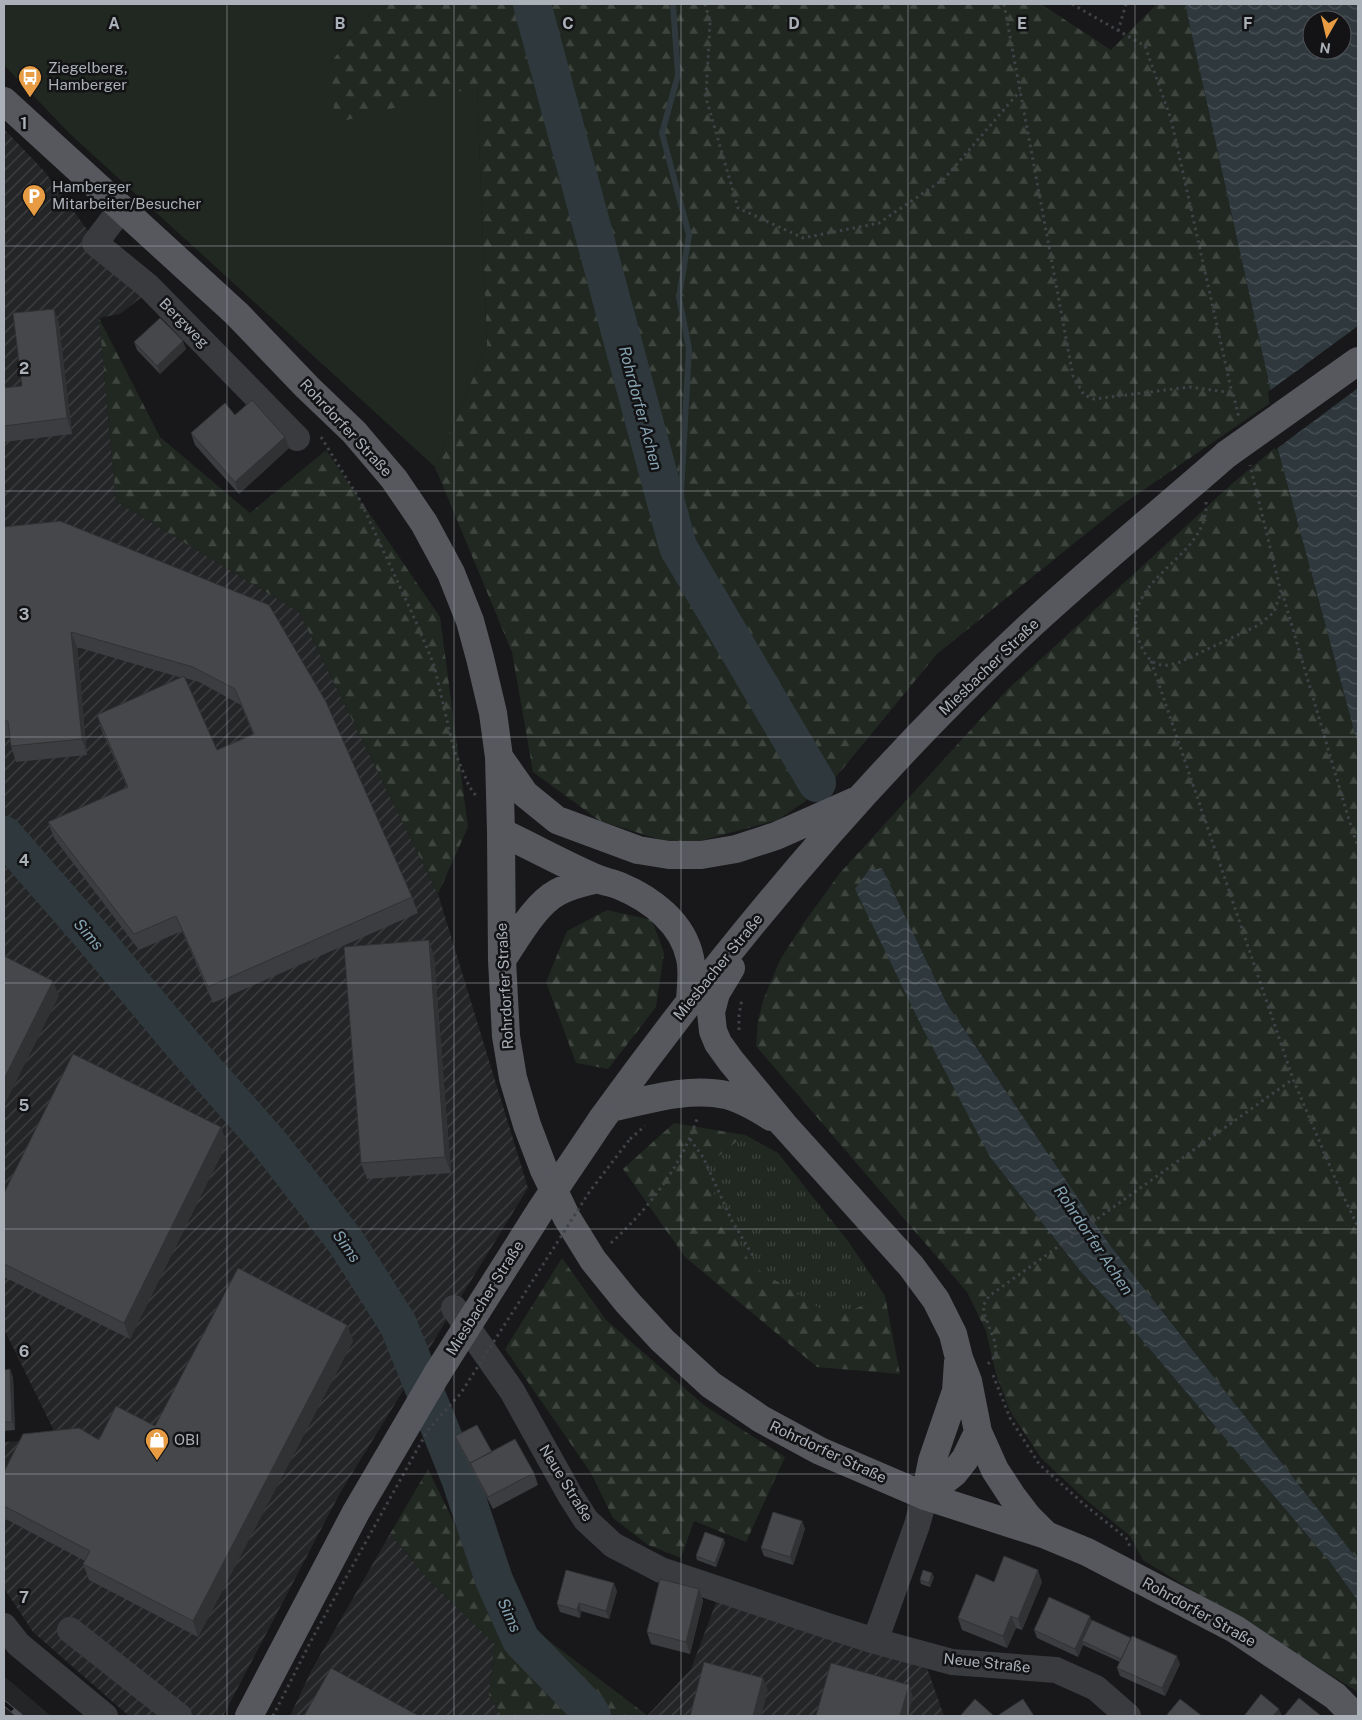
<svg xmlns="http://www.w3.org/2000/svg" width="1362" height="1720" viewBox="0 0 1362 1720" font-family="'Public Sans',sans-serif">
<defs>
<pattern id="industrial-furrows" width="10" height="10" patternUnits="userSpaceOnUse" patternTransform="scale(1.25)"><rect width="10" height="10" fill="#242527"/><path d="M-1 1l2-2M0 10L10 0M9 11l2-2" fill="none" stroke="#414244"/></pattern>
<pattern id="forest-firs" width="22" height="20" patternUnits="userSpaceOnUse" patternTransform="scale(1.25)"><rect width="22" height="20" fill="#202821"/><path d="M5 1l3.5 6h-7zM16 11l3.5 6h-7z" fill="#3e453f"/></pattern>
<pattern id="park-tufts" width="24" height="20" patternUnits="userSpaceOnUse" patternTransform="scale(1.25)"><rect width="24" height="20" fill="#202821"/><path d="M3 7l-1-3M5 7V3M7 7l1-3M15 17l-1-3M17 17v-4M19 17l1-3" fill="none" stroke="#3e453f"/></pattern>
<pattern id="water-waves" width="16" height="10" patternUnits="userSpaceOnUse" patternTransform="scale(1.25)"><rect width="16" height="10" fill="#2f393d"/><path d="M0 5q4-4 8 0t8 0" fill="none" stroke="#4a5357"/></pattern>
</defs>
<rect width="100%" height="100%" fill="#18181a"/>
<path fill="#242527" d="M 4,1676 L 51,1716 L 4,1716 Z"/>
<path fill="url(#industrial-furrows)" d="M 4,129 L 45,172 L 91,235 L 147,293 L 120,314 L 99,318 L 116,501 L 299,612 L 438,894 L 528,1188 L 340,1493 L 223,1716 L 129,1716 L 33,1632 L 4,1588 L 4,1442 L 58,1439 L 4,1329 Z
M 390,1534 L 429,1580 L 495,1644 L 489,1696 L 502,1716 L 290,1716 L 311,1671 Z
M 718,1597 L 926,1665 L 944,1716 L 648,1716 L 648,1715 L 691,1669 Z"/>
<path fill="#202821" d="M 4,4 L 379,4 L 330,63 L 477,87 L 487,345 L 435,467 L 70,134 L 4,65 Z"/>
<path fill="url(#forest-firs)" d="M 379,4 L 1041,4 L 1111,50 L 1157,4 L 1185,4 L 1273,401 L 1123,504 L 937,654 L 831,783 L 778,820 L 681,846 L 600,821 L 533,772 L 512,652 L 435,467 L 487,345 L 477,87 L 335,123 L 330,63 Z
M 99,318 L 160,437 L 250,513 L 326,450 L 440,617 L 468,827 L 438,894 L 299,612 L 116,501 Z
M 1277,446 L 1358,745 L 1358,1560 L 1109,1244 L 947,1004 L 882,868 L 990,1157 L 1082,1273 L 1115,1308 L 1330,1562 L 1358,1601 L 1358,1692 L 1143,1560 L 1130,1536 L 1085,1499 L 1041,1458 L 1010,1411 L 996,1374 L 986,1331 L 967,1292 L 756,1046 L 758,1020 L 764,998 L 780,960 L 803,924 L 840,873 L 1008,689 L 1234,482 Z
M 607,910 L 652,920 L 664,953 L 656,1007 L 608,1069 L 576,1063 L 546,982 L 567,931 Z
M 674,1123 L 745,1135 L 702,1170 L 834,1317 L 885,1296 L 900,1374 L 817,1367 L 685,1257 L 623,1169 Z
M 562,1258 L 606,1320 L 705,1406 L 785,1457 L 746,1542 L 694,1521 L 681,1558 L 648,1545 L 613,1518 L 591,1473 L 505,1349 Z
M 428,1469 L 489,1595 L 648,1716 L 502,1716 L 489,1696 L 495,1644 L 429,1580 L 390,1534 Z"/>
<path fill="url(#park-tufts)" d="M 745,1135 L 778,1153 L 848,1241 L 885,1296 L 834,1317 L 751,1265 L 702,1170 Z"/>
<path fill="url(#water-waves)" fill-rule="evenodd" d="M 1185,4 L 1358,4 L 1358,745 L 1277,446 L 1273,401 ZM 1312,20 L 1342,20 L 1342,50 L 1312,50 Z
M 882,868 L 947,1004 L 1109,1244 L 1358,1560 L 1358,1601 L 1330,1562 L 1115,1308 L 1082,1273 L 990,1157 L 922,1027 L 855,889 L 869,870 Z"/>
<path fill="#18181a" d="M 1358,326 L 1358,388 L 1275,450 L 1268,392 Z"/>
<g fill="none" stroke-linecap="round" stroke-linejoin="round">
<path stroke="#2f393d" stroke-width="6" d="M 673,4 L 678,75 L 662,133 L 689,235 L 679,297 L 689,349 L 678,547"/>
<path stroke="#2f393d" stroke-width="38" d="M 532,4 L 678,547 L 817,783
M 4,835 L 92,936 L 183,1045 L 270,1144 L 346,1242 L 398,1324 L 461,1481 L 494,1580 L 521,1640 L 588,1709 L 592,1716"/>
<path stroke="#3f4246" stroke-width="3" stroke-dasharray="2.5 4" stroke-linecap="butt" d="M 705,4 L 710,21 L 706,98 L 738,208 L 803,238 L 879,223 L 944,179 L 1020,91
M 1004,4 L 1073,376 L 1084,395 L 1094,399 L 1190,387 L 1233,393 L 1239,418
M 1072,4 L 1145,46 L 1171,119 L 1232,393
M 1118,31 L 1126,4
M 321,437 L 360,500 L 417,624 L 434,665 L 454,750 L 469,786 L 476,796
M 1206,502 C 1210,557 1124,576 1137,633 C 1139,642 1142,650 1148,657 C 1156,668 1168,666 1180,662 L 1259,625 L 1274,612 L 1281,592 L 1250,465
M 1282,592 L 1349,820 L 1358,847
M 1151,661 L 1293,1079 L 1338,1185 L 1358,1227
M 739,1030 L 739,1015 L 742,999
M 630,1139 L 645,1126
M 690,1139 L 703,1157 L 731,1219 L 753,1256
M 611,1243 C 650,1207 681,1167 698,1116
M 988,1364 L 996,1355 L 995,1342 L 985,1316 L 983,1306 L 989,1296 L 1293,1079
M 993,1375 L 1010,1418 L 1039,1464 L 1085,1505 L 1126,1538 L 1131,1548"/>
<path stroke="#393b3f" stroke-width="26" d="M 121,209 L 95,243 L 148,286 L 297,438
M 454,1308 L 512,1391 L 570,1495 L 586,1520 L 613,1545 L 661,1570 L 828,1626 L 875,1641 L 952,1662 L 1056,1670 L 1096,1688 L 1128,1716
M 4,1626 L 18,1644 L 105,1716
M 70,1630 L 179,1716
M 875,1641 L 917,1525 L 925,1496"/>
<path stroke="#56585e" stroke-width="28" d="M 4,101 L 237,314 L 307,387 L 354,432 L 394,479 L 424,523 L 451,573 L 470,621 L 480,658 L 493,713 L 499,757 L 501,832 L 502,960 L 506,1036 L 513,1078 L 527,1125 L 544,1170 L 567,1218 L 593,1260 L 627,1302 L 662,1340 L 711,1385 L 761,1419 L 820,1451 L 925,1496 L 1046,1535 L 1087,1552 L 1235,1629 L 1335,1696 L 1355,1716
M 499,757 L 525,794 L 557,820 L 638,850 L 669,855 L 701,855 L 736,849 L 776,836 L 855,801
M 501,832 C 533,847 565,865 598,879 C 605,882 613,883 620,886 C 651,899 683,923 690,958 C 693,971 691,986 690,1000
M 502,960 C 517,938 534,905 558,892 C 570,885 585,882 598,879
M 731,968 L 716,993 L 711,1012 L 713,1031 L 718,1043 L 731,1061 L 783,1124 L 911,1266 L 936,1300 L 953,1334 L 959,1358 L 968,1381 L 978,1432 L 995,1470 L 1012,1496 L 1028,1517 L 1044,1533
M 611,1108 C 647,1100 688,1087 726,1095 C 742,1099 757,1108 771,1117
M 602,1119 C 730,942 872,772 1033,623 C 1096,565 1163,510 1227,454
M 925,1496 L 932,1461 L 956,1391 L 958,1362
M 925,1496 L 954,1473 L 965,1459 L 978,1432
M 249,1716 L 356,1512 L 437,1374"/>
<g stroke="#4d4f54" stroke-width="5.5">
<path id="rail" d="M 4,1703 L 20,1716"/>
</g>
<use href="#rail" stroke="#131315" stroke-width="4" stroke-dasharray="11" stroke-linecap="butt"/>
<path stroke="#3f4246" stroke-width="3" stroke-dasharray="2.5 4" stroke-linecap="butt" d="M 273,1716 L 313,1637 L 428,1430 L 461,1393 L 590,1191 L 630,1139"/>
<path stroke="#56585e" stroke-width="28" d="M 1227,454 L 1358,361
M 437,1374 L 542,1208 L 602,1119"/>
</g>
<path fill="#3b3d40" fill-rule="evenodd" d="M 54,309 L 59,324 L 72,434 L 4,442 L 4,388 L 22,386 Z
M 134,342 L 186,349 L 160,374 L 137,350 Z
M 235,415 L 289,448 L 239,494 L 195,445 L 191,433 Z
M 4,527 L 269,605 L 412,897 L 418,913 L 213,1003 L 182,931 L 139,950 L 54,838 L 48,822 L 127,787 L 102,731 L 97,715 L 182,678 L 77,647 L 87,755 L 16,762 L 11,746 L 10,737 L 4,738 ZM 185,678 L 199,682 L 241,705 L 253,734 L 217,750 Z
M 434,956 L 451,1173 L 367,1179 L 361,1163 Z
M 227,1143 L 130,1339 L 4,1277 L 4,1193 Z
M 347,1325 L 353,1341 L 198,1637 L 89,1580 L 83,1564 L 85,1561 L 4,1518 L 4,1472 L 99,1440 L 155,1426 Z
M 4,1370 L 13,1377 L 15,1430 L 4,1431 Z
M 455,1436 L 492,1452 L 534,1473 L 538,1485 L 493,1509 L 458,1444 Z
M 802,1521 L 805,1529 L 793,1565 L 764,1556 L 761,1548 Z
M 725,1543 L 716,1567 L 697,1560 L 696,1556 Z
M 934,1577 L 930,1587 L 921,1584 L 920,1580 Z
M 994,1582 L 1042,1582 L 1022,1630 L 1016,1628 L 1007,1648 L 962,1630 L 958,1618 Z
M 699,1589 L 703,1601 L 690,1654 L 651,1644 L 647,1632 Z
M 617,1591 L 609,1619 L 581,1611 L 580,1618 L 560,1612 L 557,1604 Z
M 1092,1620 L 1180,1664 L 1165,1696 L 1120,1676 L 1117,1668 L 1120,1662 L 1083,1645 L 1078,1657 L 1037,1638 L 1034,1630 Z"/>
<path fill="#303234" d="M 54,309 L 59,324 L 72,434 L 67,418 Z
M 183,341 L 186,349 L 160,374 L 157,366 Z
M 285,437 L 289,448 L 239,494 L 235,482 Z
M 71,632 L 77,647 L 87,755 L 82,739 Z
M 429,940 L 434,956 L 451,1173 L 445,1157 Z
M 53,981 L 59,996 L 4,1106 L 4,1079 Z
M 221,1127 L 227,1143 L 130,1339 L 124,1323 Z
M 347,1325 L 353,1341 L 198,1637 L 193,1621 Z
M 10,1369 L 13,1377 L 15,1430 L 12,1422 Z
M 802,1521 L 805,1529 L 793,1565 L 790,1557 Z
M 724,1539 L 725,1543 L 716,1567 L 715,1563 Z
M 1038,1570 L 1042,1582 L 1022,1630 L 1018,1619 Z
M 932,1573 L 934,1577 L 930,1587 L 929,1583 Z
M 614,1583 L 617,1591 L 609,1619 L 606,1611 Z
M 699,1589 L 703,1601 L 690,1654 L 686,1642 Z
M 579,1603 L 581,1611 L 580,1618 L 577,1610 Z
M 1011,1616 L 1016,1628 L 1007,1648 L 1003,1636 Z
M 1090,1616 L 1093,1624 L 1082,1641 L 1083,1645 L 1078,1657 L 1075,1649 Z
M 1177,1656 L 1180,1664 L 1165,1696 L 1162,1688 Z
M 763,1678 L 768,1690 L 761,1716 L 753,1716 Z
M 909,1685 L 913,1697 L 908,1716 L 900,1716 Z
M 1279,1709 L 1282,1716 L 1273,1716 Z"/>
<path fill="#45474a" stroke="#303234" d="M 54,309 L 67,418 L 4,426 L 4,388 L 22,386 L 13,313 Z
M 160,318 L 183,341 L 157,366 L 134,342 Z
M 252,400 L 285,437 L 235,482 L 191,433 L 225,403 L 235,415 Z
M 60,521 L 269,605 L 326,702 L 412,897 L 208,987 L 176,916 L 134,934 L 48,822 L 128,787 L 97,715 L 184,676 L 217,750 L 254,734 L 235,689 L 193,667 L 71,632 L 82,739 L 11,746 L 8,721 L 4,721 L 4,527 Z
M 429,940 L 445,1157 L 361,1163 L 344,947 Z
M 4,956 L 53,981 L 4,1079 Z
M 73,1054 L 221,1127 L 124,1323 L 4,1264 L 4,1193 Z
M 238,1268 L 347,1325 L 193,1621 L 83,1564 L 90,1551 L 4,1506 L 4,1472 L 23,1434 L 79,1428 L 99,1440 L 116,1406 L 155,1426 Z
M 10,1369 L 12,1422 L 4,1422 L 4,1370 Z
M 477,1425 L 492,1452 L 470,1463 L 472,1467 L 455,1436 Z
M 515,1439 L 534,1473 L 488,1497 L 470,1463 Z
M 773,1512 L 802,1521 L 790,1557 L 761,1548 Z
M 705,1532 L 724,1539 L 715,1563 L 696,1556 Z
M 1004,1556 L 1038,1570 L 1018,1619 L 1011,1616 L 1003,1636 L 958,1618 L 976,1574 L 994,1582 Z
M 566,1570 L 614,1583 L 606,1611 L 579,1603 L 577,1610 L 557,1604 Z
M 923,1570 L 932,1573 L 929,1583 L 920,1580 Z
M 660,1579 L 699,1589 L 686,1642 L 647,1632 Z
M 1049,1597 L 1090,1616 L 1075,1649 L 1034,1630 Z
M 1092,1620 L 1131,1638 L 1121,1659 L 1082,1641 Z
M 1132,1636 L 1177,1656 L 1162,1688 L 1117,1668 Z
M 704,1662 L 763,1678 L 753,1716 L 690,1716 Z
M 831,1663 L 909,1685 L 900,1716 L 816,1716 Z
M 331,1668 L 419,1716 L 304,1716 Z
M 1261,1694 L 1279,1709 L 1273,1716 L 1244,1716 Z
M 1299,1698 L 1320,1715 L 1318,1716 L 1284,1716 Z
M 975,1699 L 994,1716 L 960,1716 Z
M 1023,1699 L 1034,1716 L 997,1716 Z
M 1180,1699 L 1202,1716 L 1166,1716 Z"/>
<path fill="none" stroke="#abb1b9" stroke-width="1" stroke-opacity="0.55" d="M 227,4 L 227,1716M 454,4 L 454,1716M 681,4 L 681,1716M 908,4 L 908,1716M 1135,4 L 1135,1716M 4,246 L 1358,246M 4,491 L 1358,491M 4,737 L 1358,737M 4,983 L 1358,983M 4,1229 L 1358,1229M 4,1474 L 1358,1474"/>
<defs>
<g id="bus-pin" transform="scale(1.25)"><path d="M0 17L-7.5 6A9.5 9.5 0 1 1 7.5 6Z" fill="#e79c44" stroke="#131315"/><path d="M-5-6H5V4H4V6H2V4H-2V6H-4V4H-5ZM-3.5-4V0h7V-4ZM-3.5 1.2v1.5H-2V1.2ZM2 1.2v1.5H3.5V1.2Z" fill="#fff"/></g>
<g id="parking-pin" transform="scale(1.25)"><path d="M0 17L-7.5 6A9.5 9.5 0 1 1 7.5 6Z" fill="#e79c44" stroke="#131315"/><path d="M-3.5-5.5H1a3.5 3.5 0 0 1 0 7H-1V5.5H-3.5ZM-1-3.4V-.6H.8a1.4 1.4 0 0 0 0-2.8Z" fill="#fff"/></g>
<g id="shop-pin" transform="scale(1.25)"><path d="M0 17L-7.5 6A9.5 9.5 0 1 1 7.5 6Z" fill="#e79c44" stroke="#131315"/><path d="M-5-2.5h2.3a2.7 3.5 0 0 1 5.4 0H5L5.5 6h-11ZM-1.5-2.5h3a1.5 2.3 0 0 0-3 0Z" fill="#fff"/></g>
</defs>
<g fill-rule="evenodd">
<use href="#bus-pin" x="30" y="77"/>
<use href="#parking-pin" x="34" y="196"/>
<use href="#shop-pin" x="157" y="1440"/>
</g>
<g text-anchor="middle" stroke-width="5" stroke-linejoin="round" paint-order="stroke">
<g font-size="15" fill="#abb1b9" stroke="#131315" text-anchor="start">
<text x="48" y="73">Ziegelberg,<tspan x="48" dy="17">Hamberger</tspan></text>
<text x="52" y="192">Hamberger<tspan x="52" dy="17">Mitarbeiter/Besucher</tspan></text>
<text x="174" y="1445">OBI</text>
</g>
<g font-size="15" fill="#abb1b9" stroke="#131315">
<text transform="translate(184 323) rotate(45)" y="5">Bergweg</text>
<text transform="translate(346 428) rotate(47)" y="5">Rohrdorfer Straße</text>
<text transform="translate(989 667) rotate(-44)" y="5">Miesbacher Straße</text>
<text transform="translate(718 967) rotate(-51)" y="5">Miesbacher Straße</text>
<text transform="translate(505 986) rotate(-93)" y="5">Rohrdorfer Straße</text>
<text transform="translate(485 1298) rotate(-58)" y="5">Miesbacher Straße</text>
<text transform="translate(828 1452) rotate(25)" y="5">Rohrdorfer Straße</text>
<text transform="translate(566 1483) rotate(58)" y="5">Neue Straße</text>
<text transform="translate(1199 1612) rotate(29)" y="5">Rohrdorfer Straße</text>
<text transform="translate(987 1663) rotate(6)" y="5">Neue Straße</text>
</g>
<g font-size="16" font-style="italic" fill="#85a2b1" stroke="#131315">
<text transform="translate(641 408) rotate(75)" y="6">Rohrdorfer Achen</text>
<text transform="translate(89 934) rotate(49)" y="6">Sims</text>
<text transform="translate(1094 1240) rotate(56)" y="6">Rohrdorfer Achen</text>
<text transform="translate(347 1246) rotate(55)" y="6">Sims</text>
<text transform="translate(510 1615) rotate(66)" y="6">Sims</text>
</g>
</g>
<g font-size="16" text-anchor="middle" font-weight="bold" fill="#abb1b9" stroke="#131315" stroke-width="5" stroke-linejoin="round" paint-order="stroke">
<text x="114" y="29">A</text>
<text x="340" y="29">B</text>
<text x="568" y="29">C</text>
<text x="794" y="29">D</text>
<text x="1022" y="29">E</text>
<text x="1248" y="29">F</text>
<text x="24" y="129">1</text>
<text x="24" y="374">2</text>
<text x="24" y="620">3</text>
<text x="24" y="866">4</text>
<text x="24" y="1111">5</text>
<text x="24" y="1357">6</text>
<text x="24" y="1603">7</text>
</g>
<rect width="1362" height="1720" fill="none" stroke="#abb1b9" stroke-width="10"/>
<g transform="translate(1327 35) rotate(188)"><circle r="24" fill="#131315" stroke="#505257"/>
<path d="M0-4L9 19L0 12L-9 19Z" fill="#e79c44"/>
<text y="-8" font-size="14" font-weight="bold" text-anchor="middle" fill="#abb1b9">N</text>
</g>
</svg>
